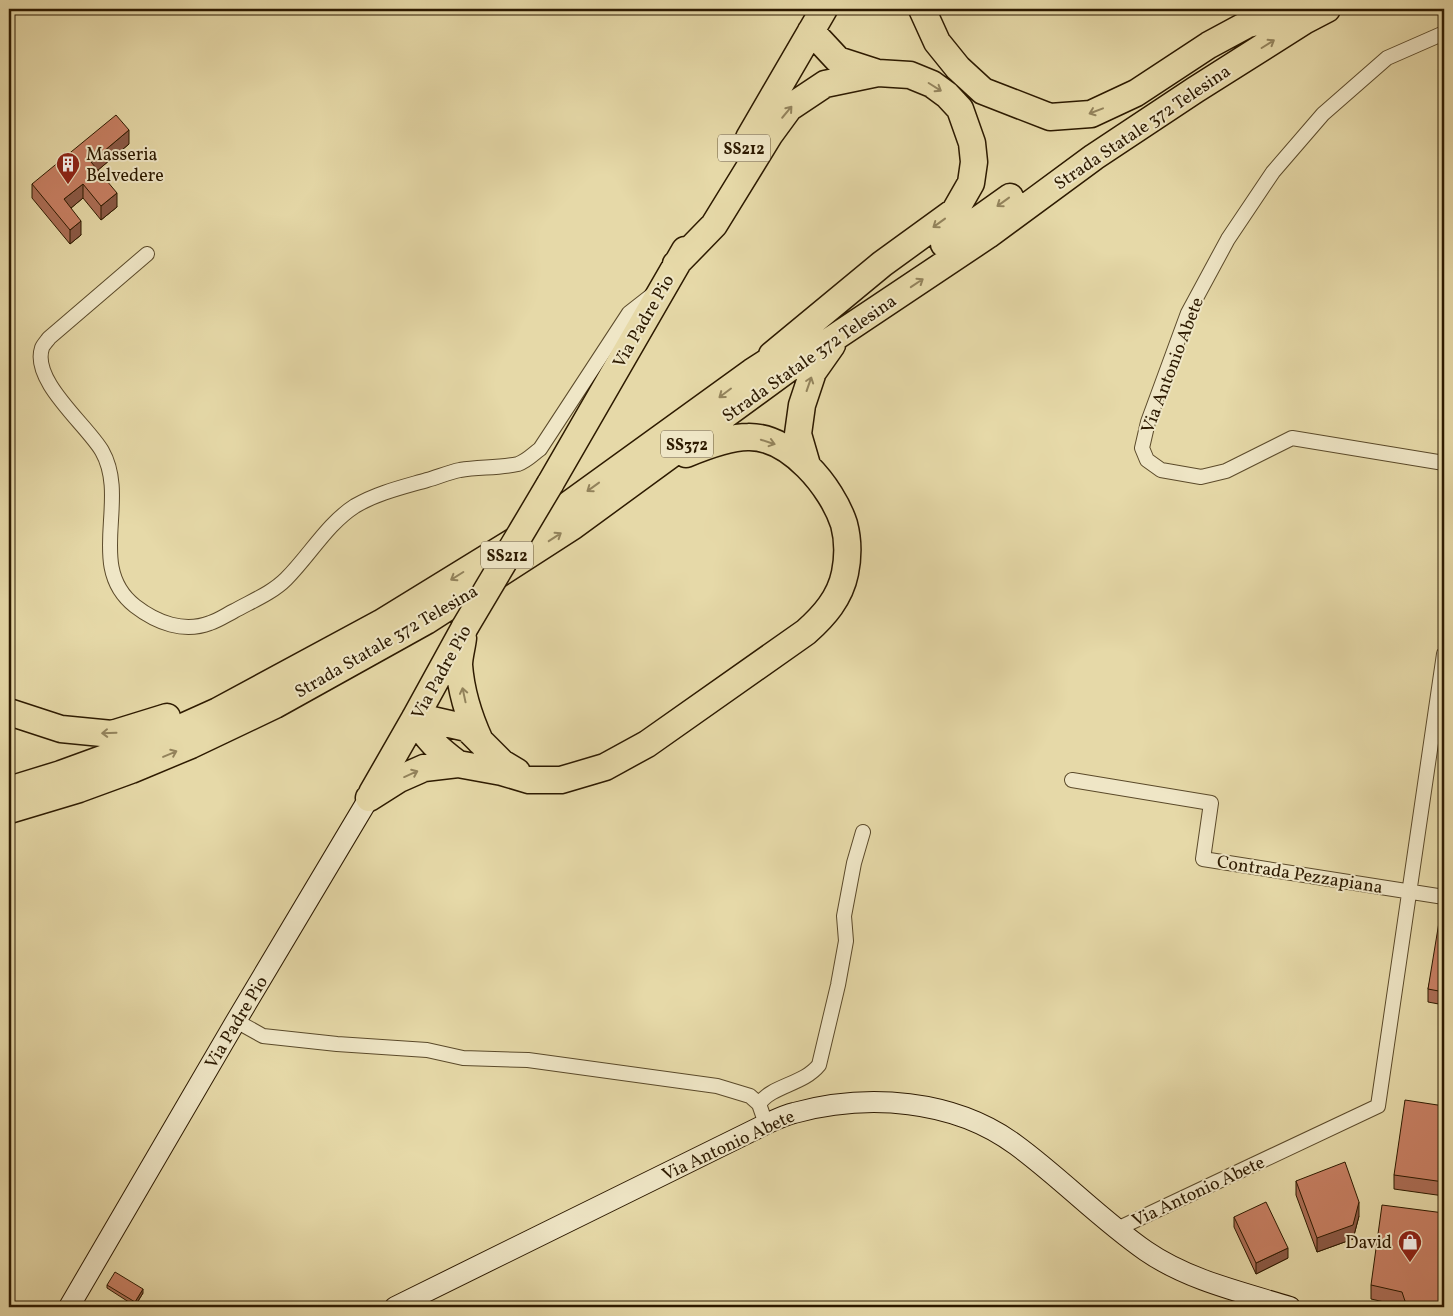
<svg xmlns="http://www.w3.org/2000/svg" width="1453" height="1316" viewBox="0 0 1453 1316" font-family="Vollkorn,serif">
<rect width="100%" height="100%" fill="#e6d9a8"/>
<filter id="stains"><feTurbulence type="fractalNoise" baseFrequency=".004" numOctaves="4"/><feColorMatrix values="0 0 0 0 .2 0 0 0 0 .09 0 0 0 0 .02 0 0 0 .5 -.17"/></filter>
<radialGradient id="worn" r=".72"><stop offset=".6" stop-color="#630" stop-opacity="0"/><stop offset="1" stop-color="#630" stop-opacity=".3"/></radialGradient>
<g fill="none" stroke-linecap="round" stroke-linejoin="round">
<g stroke="#5b4a2a" stroke-width="16">
<path id="street" d="M 1444,33 L 1387,58 L 1323,114 L 1273,172 L 1228,239 L 1188,313 L 1148,422 L 1142,448 L 1147,460 L 1161,470 L 1201,477 L 1226,471 L 1292,438 L 1444,463
M 147,254 L 49,338 C 47,341 43,345 42,348 C 31,381 87,425 102,451 C 130,500 85,567 135,606 C 157,623 184,633 210,623 C 219,620 226,615 234,611 C 252,601 272,593 286,579 C 310,555 327,524 355,506 C 377,493 403,487 427,480 C 438,477 449,472 460,470 C 479,467 499,468 518,464 C 527,461 533,454 540,449 L 629,313 L 652,295
M 1072,780 L 1211,803 L 1203,859 L 1444,897
M 236,1021 L 263,1036 L 337,1044 L 427,1050 L 463,1058 L 528,1060 L 717,1086 L 750,1096 L 759,1104 L 766,1124
M 759,1104 C 772,1085 803,1085 819,1065 L 838,985 L 846,941 L 844,916 L 854,863 L 863,832
M 1117,1229 L 1378,1106 L 1444,654"/>
</g>
<g stroke="#2d1a00" stroke-width="22">
<path id="secondary" d="M 69,1307 L 236,1021 L 369,798
M 395,1307 L 766,1124 C 775,1120 785,1115 794,1113 C 867,1093 954,1099 1016,1145 C 1061,1178 1100,1219 1146,1251 C 1188,1280 1241,1292 1290,1307"/>
</g>
<g stroke="#2d1a00" stroke-width="29">
<path id="highway" d="M 922,9 L 937,42 L 958,68 L 983,91 L 1050,117 L 1091,114 L 1136,93 L 1209,45 L 1248,24 L 1277,17
M 811,31 L 838,60 L 875,72
M 749,138 L 824,9
M 944,244 L 1010,197
M 676,264 L 714,225 L 770,134 L 789,108 L 825,84 L 878,73 L 910,75 L 932,84 L 947,95 L 960,109 L 972,143 L 974,162 L 971,183 L 955,211 L 882,264 L 772,355
M 807,465 L 798,434 L 802,405 L 813,372 L 832,345
M 550,484 L 685,250
M 463,638 C 462,647 459,657 459,665 C 461,692 469,717 480,741
M 9,712 L 61,729 L 112,734 L 167,717
M 415,718 L 432,720 L 467,728 L 502,763 L 517,772
M 415,718 C 427,739 439,750 458,764
M 9,790 L 61,774 L 149,742 L 218,711 L 381,623 L 539,526 L 752,372 L 789,348
M 372,793 L 415,718 L 465,627
M 369,798 L 399,779 L 424,768 L 458,764 L 502,772 L 529,780 L 561,780 L 605,767 L 647,744 L 806,632 C 824,616 840,598 845,573 C 848,558 848,539 844,524 C 832,487 790,436 748,437 C 731,437 703,447 686,454
M 9,810 L 79,789 L 131,770 L 191,745 L 275,705 L 426,621 L 573,526 L 792,366 L 988,235 L 1094,157 L 1195,90 L 1304,21 L 1327,9"/>
</g>
<use href="#street" stroke="#efe6c6" stroke-width="14"/>
<use href="#secondary" stroke="#efe6c6" stroke-width="20"/>
<use href="#highway" stroke="#e6d9a8" stroke-width="26"/>
<g stroke="#2d1a00" stroke-width="29" stroke-linecap="butt">
<path id="highway-bridge" d="M 465,627 L 550,484"/>
</g>
<use href="#highway-bridge" stroke="#e6d9a8" stroke-width="26"/>
</g>
<path fill="#ac6e56" stroke="#2d1a00" d="M 129,144 L 98,170 L 117,207 L 101,220 L 83,198 L 71,208 L 81,235 L 70,244 L 32,198 L 32,184 Z
M 9,901 L 14,913 L 12,928 L 9,928 Z
M 1444,917 L 1444,1005 L 1428,1002 L 1428,989 Z
M 1444,1106 L 1444,1196 L 1394,1189 L 1394,1175 Z
M 1296,1181 L 1359,1216 L 1353,1239 L 1317,1252 L 1296,1195 Z
M 1444,1213 L 1444,1307 L 1402,1307 L 1402,1306 L 1371,1299 L 1371,1285 Z
M 1234,1217 L 1288,1258 L 1256,1274 L 1234,1227 Z
M 107,1285 L 143,1293 L 135,1306 L 107,1288 Z"/>
<path fill="#8c5a46" stroke="#2d1a00" d="M 129,130 L 129,144 L 91,176 L 91,162 Z
M 83,184 L 83,198 L 64,214 L 64,199 Z
M 117,193 L 117,207 L 101,220 L 101,206 Z
M 81,221 L 81,235 L 70,244 L 70,230 Z
M 14,902 L 14,913 L 12,928 L 12,918 Z
M 1359,1202 L 1359,1216 L 1353,1239 L 1317,1252 L 1317,1238 Z
M 1288,1248 L 1288,1258 L 1256,1274 L 1256,1263 Z
M 143,1289 L 143,1293 L 135,1306 L 135,1302 Z
M 1442,1298 L 1442,1307 L 1429,1307 Z"/>
<path fill="#c88064" stroke="#2d1a00" d="M 116,115 L 129,130 L 91,162 L 117,193 L 101,206 L 83,184 L 64,199 L 81,221 L 70,230 L 32,184 Z
M 9,901 L 14,902 L 12,918 L 9,917 Z
M 1440,916 L 1444,917 L 1444,992 L 1428,989 Z
M 1405,1100 L 1444,1106 L 1444,1182 L 1394,1175 Z
M 1345,1162 L 1359,1202 L 1353,1225 L 1317,1238 L 1296,1181 Z
M 1266,1202 L 1288,1248 L 1256,1263 L 1234,1217 Z
M 1382,1205 L 1444,1213 L 1444,1298 L 1442,1298 L 1437,1303 L 1429,1307 L 1412,1307 L 1405,1301 L 1402,1292 L 1371,1285 Z
M 115,1272 L 143,1289 L 135,1302 L 107,1285 Z"/>
<defs><path id="oneway-shaft" d="M-6 0H5M1.5-3L5.5 0L1.5 3" fill="none" stroke-width="1.6" stroke-linecap="round" stroke-linejoin="round" transform="scale(1.25)"/></defs>
<g stroke="#93835c">
<use href="#oneway-shaft" transform="translate(1268 44) rotate(-32)"/>
<use href="#oneway-shaft" transform="translate(935 87) rotate(32)"/>
<use href="#oneway-shaft" transform="translate(1096 111) rotate(159)"/>
<use href="#oneway-shaft" transform="translate(787 112) rotate(-50)"/>
<use href="#oneway-shaft" transform="translate(1003 202) rotate(144)"/>
<use href="#oneway-shaft" transform="translate(939 223) rotate(144)"/>
<use href="#oneway-shaft" transform="translate(917 283) rotate(-34)"/>
<use href="#oneway-shaft" transform="translate(809 384) rotate(-71)"/>
<use href="#oneway-shaft" transform="translate(725 393) rotate(143)"/>
<use href="#oneway-shaft" transform="translate(768 442) rotate(18)"/>
<use href="#oneway-shaft" transform="translate(593 487) rotate(144)"/>
<use href="#oneway-shaft" transform="translate(555 537) rotate(-33)"/>
<use href="#oneway-shaft" transform="translate(457 576) rotate(148)"/>
<use href="#oneway-shaft" transform="translate(464 695) rotate(-102)"/>
<use href="#oneway-shaft" transform="translate(109 733) rotate(178)"/>
<use href="#oneway-shaft" transform="translate(170 754) rotate(-23)"/>
<use href="#oneway-shaft" transform="translate(411 774) rotate(-24)"/>
</g>
<defs>
<g id="building-pin" transform="scale(1.25)"><path d="M0 17L-7.5 6A9.5 9.5 0 1 1 7.5 6Z" fill="#8f2418" stroke="#efe6c6"/><path d="M-4-6H4V6H1V3H-1V6H-4ZM-2.5-4.3h1.7v1.8h-1.7ZM.8-4.3h1.7v1.8H.8ZM-2.5-1h1.7V.8h-1.7ZM.8-1h1.7V.8H.8Z" fill="#fff"/></g>
<g id="shop-pin" transform="scale(1.25)"><path d="M0 17L-7.5 6A9.5 9.5 0 1 1 7.5 6Z" fill="#8f2418" stroke="#efe6c6"/><path d="M-5-2.5h2.3a2.7 3.5 0 0 1 5.4 0H5L5.5 6h-11ZM-1.5-2.5h3a1.5 2.3 0 0 0-3 0Z" fill="#fff"/></g>
</defs>
<g fill-rule="evenodd">
<use href="#building-pin" x="68" y="164"/>
<use href="#shop-pin" x="1410" y="1242"/>
</g>
<g text-anchor="middle" stroke-width="4" stroke-linejoin="round" paint-order="stroke">
<g fill="#efe6c6" stroke="#67573b" stroke-width="1">
<rect x="718" y="134.5" width="52" height="27" rx="4"/>
<rect x="661" y="430.5" width="52" height="27" rx="4"/>
<rect x="481" y="541.5" width="52" height="27" rx="4"/>
</g>
<g font-size="16" font-weight="bold" fill="#2d1a00">
<text x="744" y="154">SS212</text>
<text x="687" y="450">SS372</text>
<text x="507" y="561">SS212</text>
</g>
<g font-size="18" fill="#2d1a00" stroke="#efe6c6">
<text transform="translate(1142 127) rotate(-34)" y="6">Strada Statale 372 Telesina</text>
<text transform="translate(643 321) rotate(-60)" y="6">Via Padre Pio</text>
<text transform="translate(809 358) rotate(-35)" y="6">Strada Statale 372 Telesina</text>
<text transform="translate(1172 365) rotate(-69)" y="6">Via Antonio Abete</text>
<text transform="translate(386 641) rotate(-30)" y="6">Strada Statale 372 Telesina</text>
<text transform="translate(441 672) rotate(-61)" y="6">Via Padre Pio</text>
<text transform="translate(1300 874) rotate(9)" y="6">Contrada Pezzapiana</text>
<text transform="translate(236 1022) rotate(-59)" y="6">Via Padre Pio</text>
<text transform="translate(728 1145) rotate(-25)" y="6">Via Antonio Abete</text>
<text transform="translate(1198 1191) rotate(-25)" y="6">Via Antonio Abete</text>
</g>
<g font-size="18" fill="#2d1a00" stroke="#efe6c6" text-anchor="start">
<text x="86" y="160">Masseria<tspan x="86" dy="21">Belvedere</tspan></text>
<text x="1392" y="1248" text-anchor="end">David</text>
</g>
</g>
<rect width="1453" height="1316" fill="none" stroke="#e6d9a8" stroke-width="30"/>
<rect x="10" y="10" width="1433" height="1296" fill="none" stroke="#2d1a00" stroke-width="2.5"/>
<rect x="15" y="15" width="1423" height="1286" fill="none" stroke="#2d1a00"/>
<rect width="100%" height="100%" filter="url(#stains)"/>
<rect width="100%" height="100%" fill="url(#worn)"/>
</svg>
